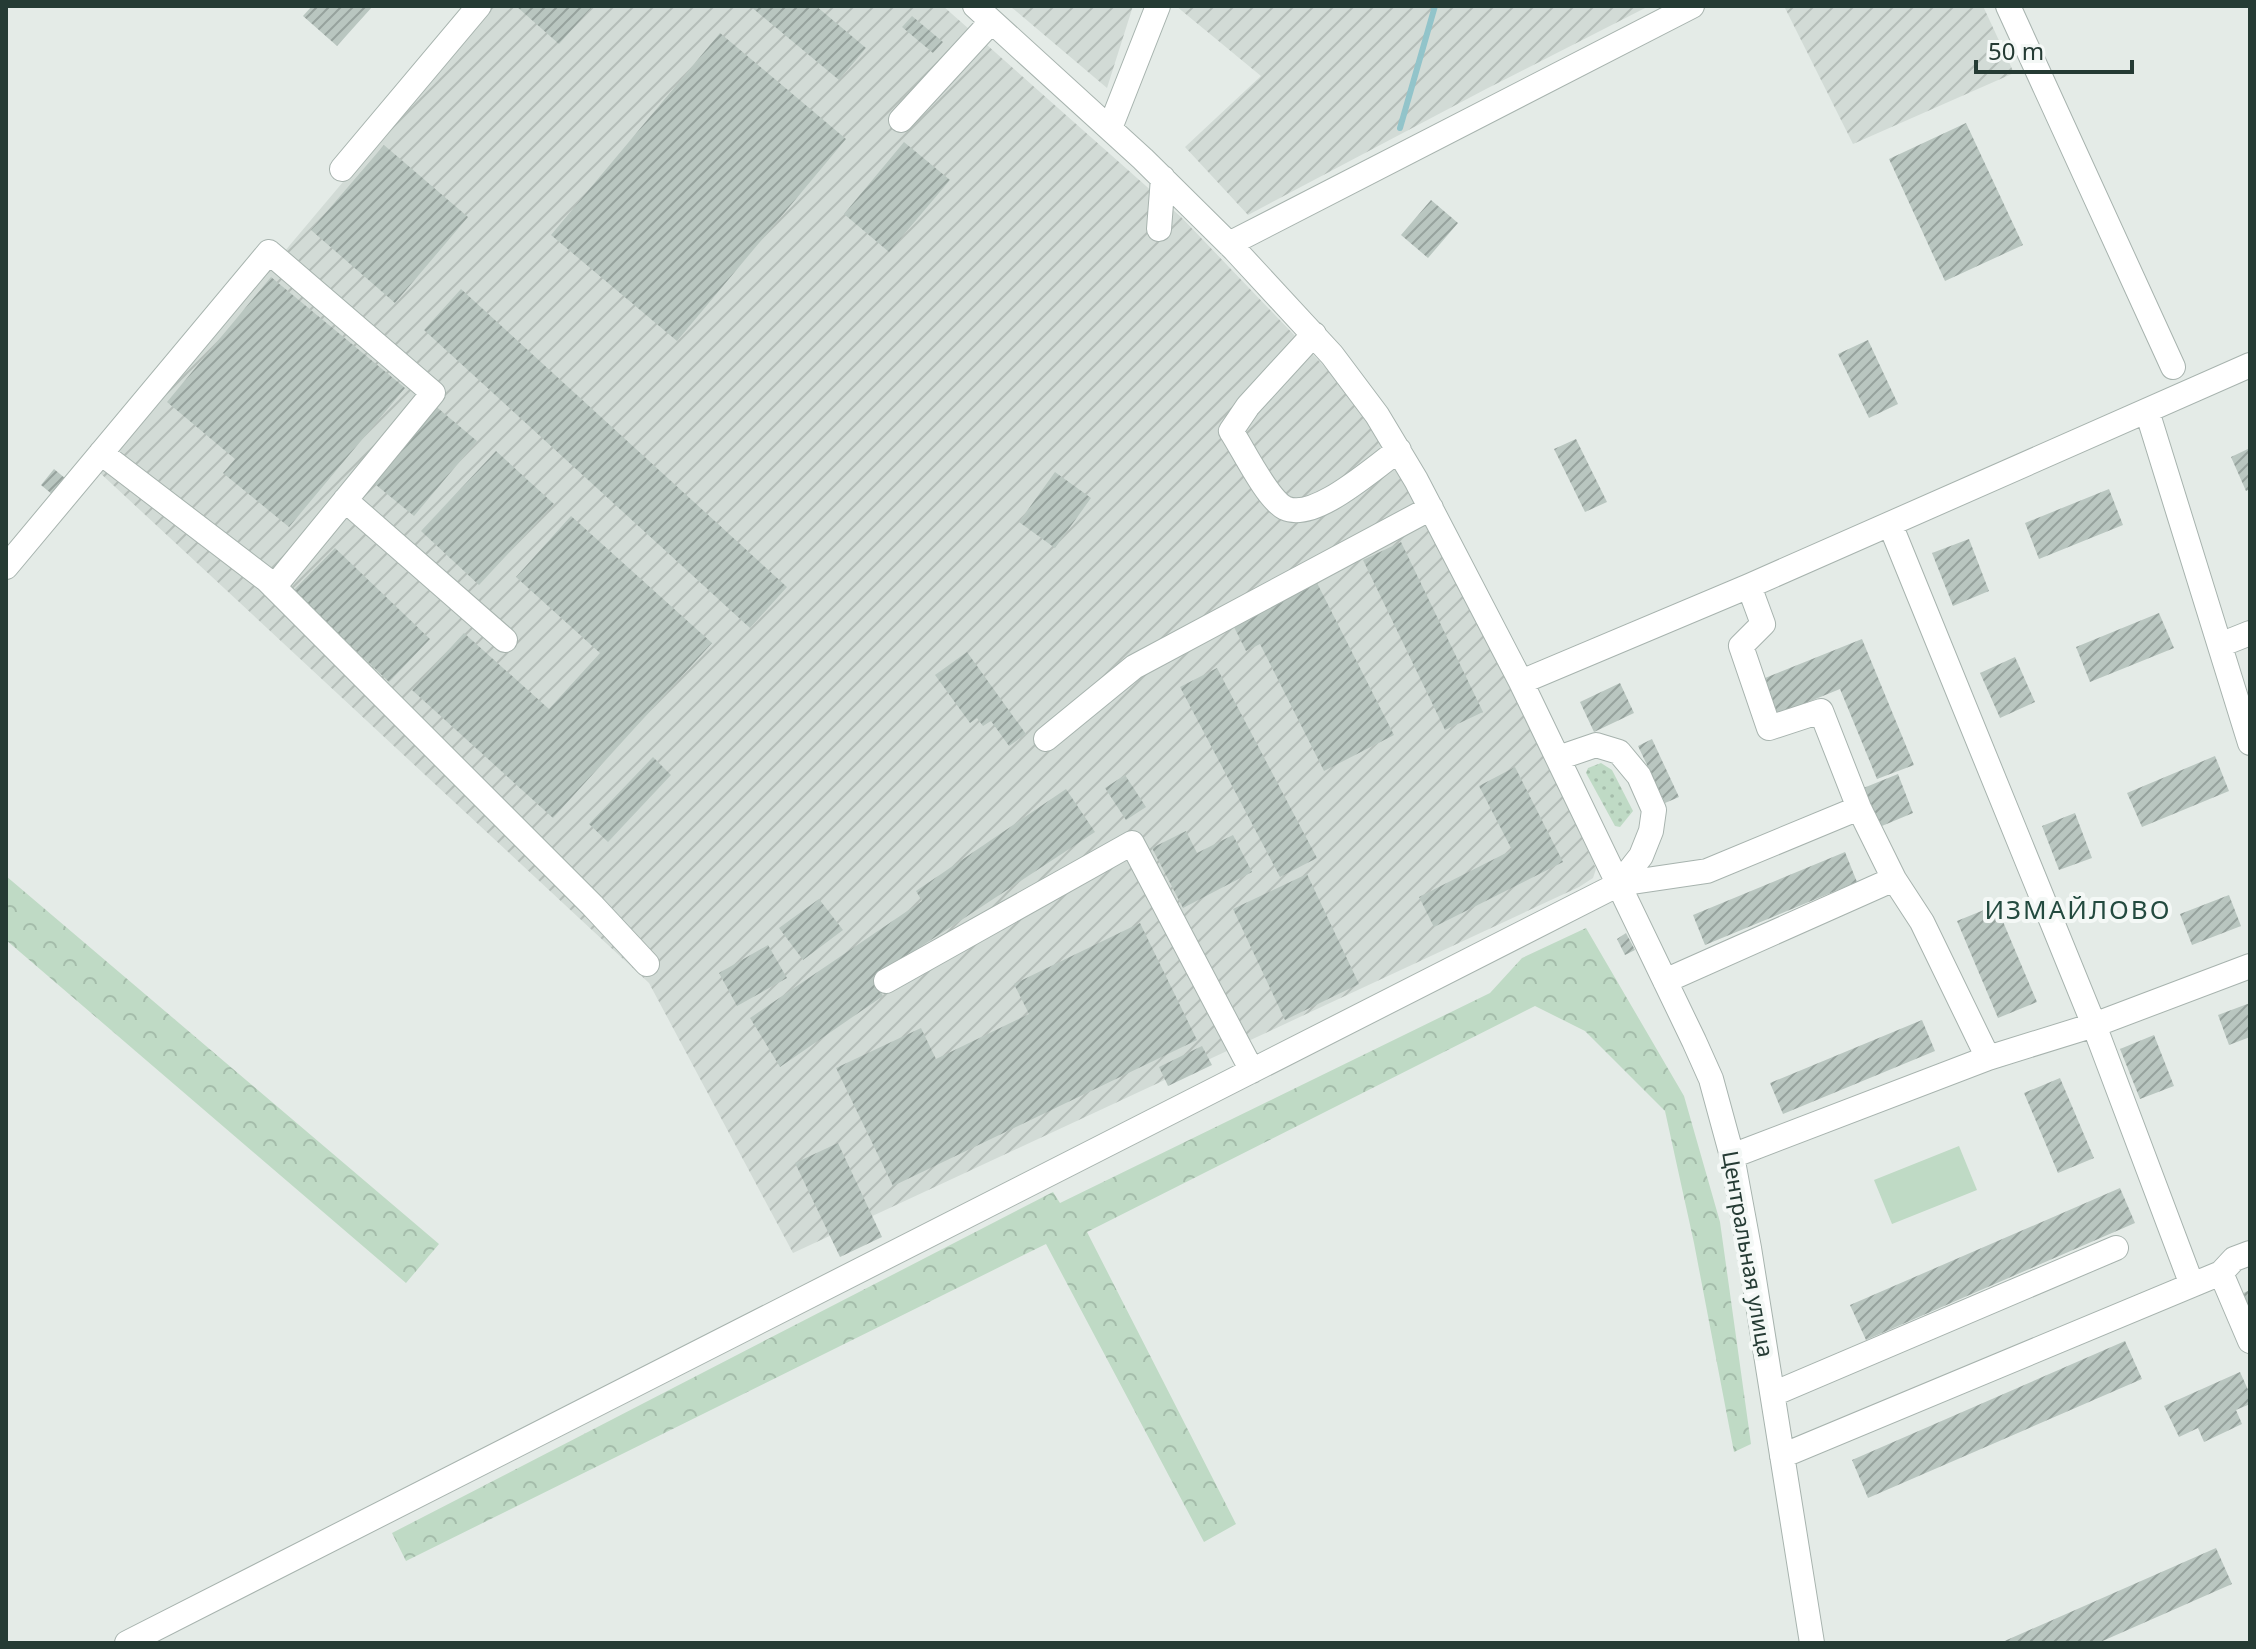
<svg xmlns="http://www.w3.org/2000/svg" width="2256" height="1649" viewBox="0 0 2256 1649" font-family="'Noto Sans',sans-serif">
<defs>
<pattern id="industrial-furrows" width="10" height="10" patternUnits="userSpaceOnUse" patternTransform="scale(2)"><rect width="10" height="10" fill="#d2dbd6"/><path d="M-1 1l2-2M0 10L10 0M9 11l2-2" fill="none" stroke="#b4bdb8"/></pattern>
<pattern id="grass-dots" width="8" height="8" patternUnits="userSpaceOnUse" patternTransform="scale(2)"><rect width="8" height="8" fill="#bfdac5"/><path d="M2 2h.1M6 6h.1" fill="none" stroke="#a4bcaa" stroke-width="1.8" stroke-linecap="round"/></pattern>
<pattern id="forest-crowns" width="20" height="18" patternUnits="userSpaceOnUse" patternTransform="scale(2)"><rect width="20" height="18" fill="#bfdac5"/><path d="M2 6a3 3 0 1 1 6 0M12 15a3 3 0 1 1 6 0" fill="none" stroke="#a4bcaa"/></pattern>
<pattern id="building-hatch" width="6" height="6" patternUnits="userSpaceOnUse" patternTransform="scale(2)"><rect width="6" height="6" fill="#b9c6c0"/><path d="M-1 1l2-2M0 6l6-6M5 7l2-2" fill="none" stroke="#96a29d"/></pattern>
</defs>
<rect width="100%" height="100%" fill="#e4ebe7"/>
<path fill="url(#industrial-furrows)" d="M 491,6 L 943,6 L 1181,217 L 1367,411 L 1521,708 L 1592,859 L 1596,869 L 1593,878 L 1579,887 L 793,1253 L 649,983 L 99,472 Z
M 1010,6 L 1133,6 L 1107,88 Z
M 1176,6 L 1649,6 L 1486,89 L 1248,215 L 1185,147 L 1261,76 Z
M 1784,6 L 1983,6 L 2014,73 L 1853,144 Z"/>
<path fill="url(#grass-dots)" d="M 1601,763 L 1612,770 L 1633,811 L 1620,827 L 1615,826 L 1586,773 L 1588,768 Z"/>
<path fill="url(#forest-crowns)" d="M 6,876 L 439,1244 L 406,1283 L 6,940 Z
M 1586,928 L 1684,1096 L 1720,1222 L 1751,1444 L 1734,1452 L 1694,1243 L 1665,1111 L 1585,1031 L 1535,1006 L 1087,1232 L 1236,1524 L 1204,1542 L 1046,1244 L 406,1561 L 392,1533 L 1053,1192 L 1060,1203 L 1490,993 L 1522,958 Z"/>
<path fill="#bfdac5" d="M 1959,1146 L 1977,1190 L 1892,1224 L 1874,1180 Z"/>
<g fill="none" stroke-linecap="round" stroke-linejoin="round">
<path stroke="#92c4ca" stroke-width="6" d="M 1400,128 L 1435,6"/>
</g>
<path fill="url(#building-hatch)" d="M 312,6 L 373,6 L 337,46 L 303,16 Z
M 516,6 L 593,6 L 559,44 Z
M 750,6 L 816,6 L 866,48 L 839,80 Z
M 912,16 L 943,42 L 933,53 L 902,27 Z
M 720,33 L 846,139 L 677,341 L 551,235 Z
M 1966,123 L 2023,245 L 1945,281 L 1889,159 Z
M 904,142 L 950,180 L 889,252 L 844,214 Z
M 384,145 L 468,217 L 395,303 L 311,230 Z
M 1431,200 L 1458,223 L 1428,258 L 1401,235 Z
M 271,277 L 405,388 L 289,527 L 223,473 L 235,459 L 167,402 Z
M 461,289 L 787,587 L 750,628 L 424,330 Z
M 1868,340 L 1898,404 L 1869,418 L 1838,354 Z
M 433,404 L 477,441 L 414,516 L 370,480 Z
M 1576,439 L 1607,502 L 1585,512 L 1554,449 Z
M 2250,448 L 2250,489 L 2246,491 L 2231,457 Z
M 496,451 L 554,504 L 479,585 L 421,531 Z
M 54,469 L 66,479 L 53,495 L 41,485 Z
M 1055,472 L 1091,498 L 1055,548 L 1019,522 Z
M 2109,489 L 2123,525 L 2039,559 L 2025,523 Z
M 571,516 L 712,643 L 553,818 L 412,690 L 464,633 L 549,709 L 600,653 L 516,577 Z
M 1969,539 L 1989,591 L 1953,606 L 1932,553 Z
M 1401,542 L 1483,712 L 1445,730 L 1363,560 Z
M 335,548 L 430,639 L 389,682 L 293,591 Z
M 1317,583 L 1394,735 L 1324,771 L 1260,644 L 1246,651 L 1233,625 Z
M 2159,613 L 2174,648 L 2090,682 L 2076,647 Z
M 1862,639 L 1914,765 L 1877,779 L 1840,689 L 1774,716 L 1760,680 Z
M 967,652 L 1026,734 L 1009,746 L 991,721 L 983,726 L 977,718 L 970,723 L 935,675 Z
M 2015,657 L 2035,702 L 2000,718 L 1980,673 Z
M 1217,668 L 1317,858 L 1280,877 L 1180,687 Z
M 1620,683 L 1634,713 L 1594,732 L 1580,702 Z
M 1652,739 L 1679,797 L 1665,803 L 1638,746 Z
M 2215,756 L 2229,791 L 2142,827 L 2127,793 Z
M 653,757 L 671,775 L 608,842 L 589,824 Z
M 1515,767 L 1563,862 L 1434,927 L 1419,897 L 1512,850 L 1479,786 Z
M 1898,774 L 1913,813 L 1877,828 L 1861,789 Z
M 1125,775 L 1146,807 L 1126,820 L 1105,788 Z
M 1066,789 L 1095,832 L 873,978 L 883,996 L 780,1067 L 750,1018 L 922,901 L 916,891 Z
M 2075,813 L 2092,858 L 2059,870 L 2042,826 Z
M 1186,831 L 1197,853 L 1233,835 L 1252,872 L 1183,908 L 1152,848 Z
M 1845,852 L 1857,882 L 1705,945 L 1693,915 Z
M 1307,874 L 1359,984 L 1285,1020 L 1233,909 Z
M 2229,895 L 2241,926 L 2192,945 L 2180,914 Z
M 819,899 L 843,930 L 803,960 L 779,928 Z
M 1996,905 L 2037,1002 L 1998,1018 L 1957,921 Z
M 1140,923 L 1197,1040 L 893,1186 L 836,1068 L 921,1028 L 936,1059 L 1029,1014 L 1014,984 Z
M 1626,933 L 1635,950 L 1625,955 L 1617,939 Z
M 768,945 L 787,978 L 737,1006 L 719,973 Z
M 2250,1003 L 2250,1037 L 2229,1045 L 2218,1015 Z
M 1922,1020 L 1935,1051 L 1783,1114 L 1770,1083 Z
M 2154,1035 L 2174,1086 L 2140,1099 L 2120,1049 Z
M 1202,1046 L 1212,1065 L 1168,1086 L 1159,1067 Z
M 2060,1078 L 2094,1158 L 2058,1173 L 2024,1093 Z
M 838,1143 L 882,1237 L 840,1257 L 795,1163 Z
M 2120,1188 L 2135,1223 L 1866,1340 L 1850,1305 Z
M 2250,1290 L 2250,1315 L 2241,1294 Z
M 2125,1341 L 2142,1379 L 1868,1498 L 1852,1460 Z
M 2240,1372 L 2250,1394 L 2250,1404 L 2236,1410 L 2242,1424 L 2204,1442 L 2198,1428 L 2179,1437 L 2164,1406 Z
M 2216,1548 L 2232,1584 L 2098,1643 L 2000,1643 Z"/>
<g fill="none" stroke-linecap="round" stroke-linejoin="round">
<g stroke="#a7b3ae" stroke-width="26">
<path id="minor" d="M 975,6 L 1143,159 L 1235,250 L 1332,355 L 1377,415 L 1416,480 L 1521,682 L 1694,1041 L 1711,1079 L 1732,1156 L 1749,1248 L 1812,1643
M 2008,6 L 2173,367
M 901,120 L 991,22
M 1110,128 L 1158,6
M 342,169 L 479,6
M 1159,229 L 1163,178
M 1229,244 L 1692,6
M 1314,334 L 1248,406 L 1231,431 C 1243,449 1267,499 1285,508 C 1315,522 1374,467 1399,450
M 2147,411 L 2250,743
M 101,453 L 267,580 L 592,905 L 647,964
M 345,500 L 505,640
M 1890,524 L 2094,1025 L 2192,1285
M 6,567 L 269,252 L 433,393 L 274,587
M 1749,586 L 1763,624 L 1741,646 L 1769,728 L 1821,711 L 1859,808
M 2220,645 L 2250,633
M 1521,682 L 1749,586 L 2250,365
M 1046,739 L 1134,667 L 1431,508
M 1558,758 L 1596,745 L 1619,752 L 1639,776 L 1654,810 L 1651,831 L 1641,856 L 1619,884
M 886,981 L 1132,843 L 1252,1071
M 1665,981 L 1894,879
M 1732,1156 L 1988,1058
M 2221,1273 L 2250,1341
M 1773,1394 L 2116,1248
M 1782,1456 L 2221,1273 L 2234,1259 L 2250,1253
M 127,1643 L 1619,884 L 1707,871 L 1859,808 L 1894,879 L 1922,922 L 1988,1058 L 2094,1025 L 2250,966"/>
</g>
<use href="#minor" stroke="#fff" stroke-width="24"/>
</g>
<g text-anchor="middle" stroke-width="8" stroke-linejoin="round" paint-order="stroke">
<g font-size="22" fill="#253b34" stroke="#f4f8f6">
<text transform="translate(1748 1254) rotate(80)" y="8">Центральная улица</text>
</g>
<g font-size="26" letter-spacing="2" fill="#234a3f" stroke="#f4f8f6">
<text x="2078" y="919">ИЗМАЙЛОВО</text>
</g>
</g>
<rect width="2256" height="1649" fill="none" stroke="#253b34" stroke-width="16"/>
<path d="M1976 60v12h156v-12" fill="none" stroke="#253b34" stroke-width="4"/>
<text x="1988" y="60" font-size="24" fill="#253b34" stroke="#f4f8f6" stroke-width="6" paint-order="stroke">50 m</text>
</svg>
